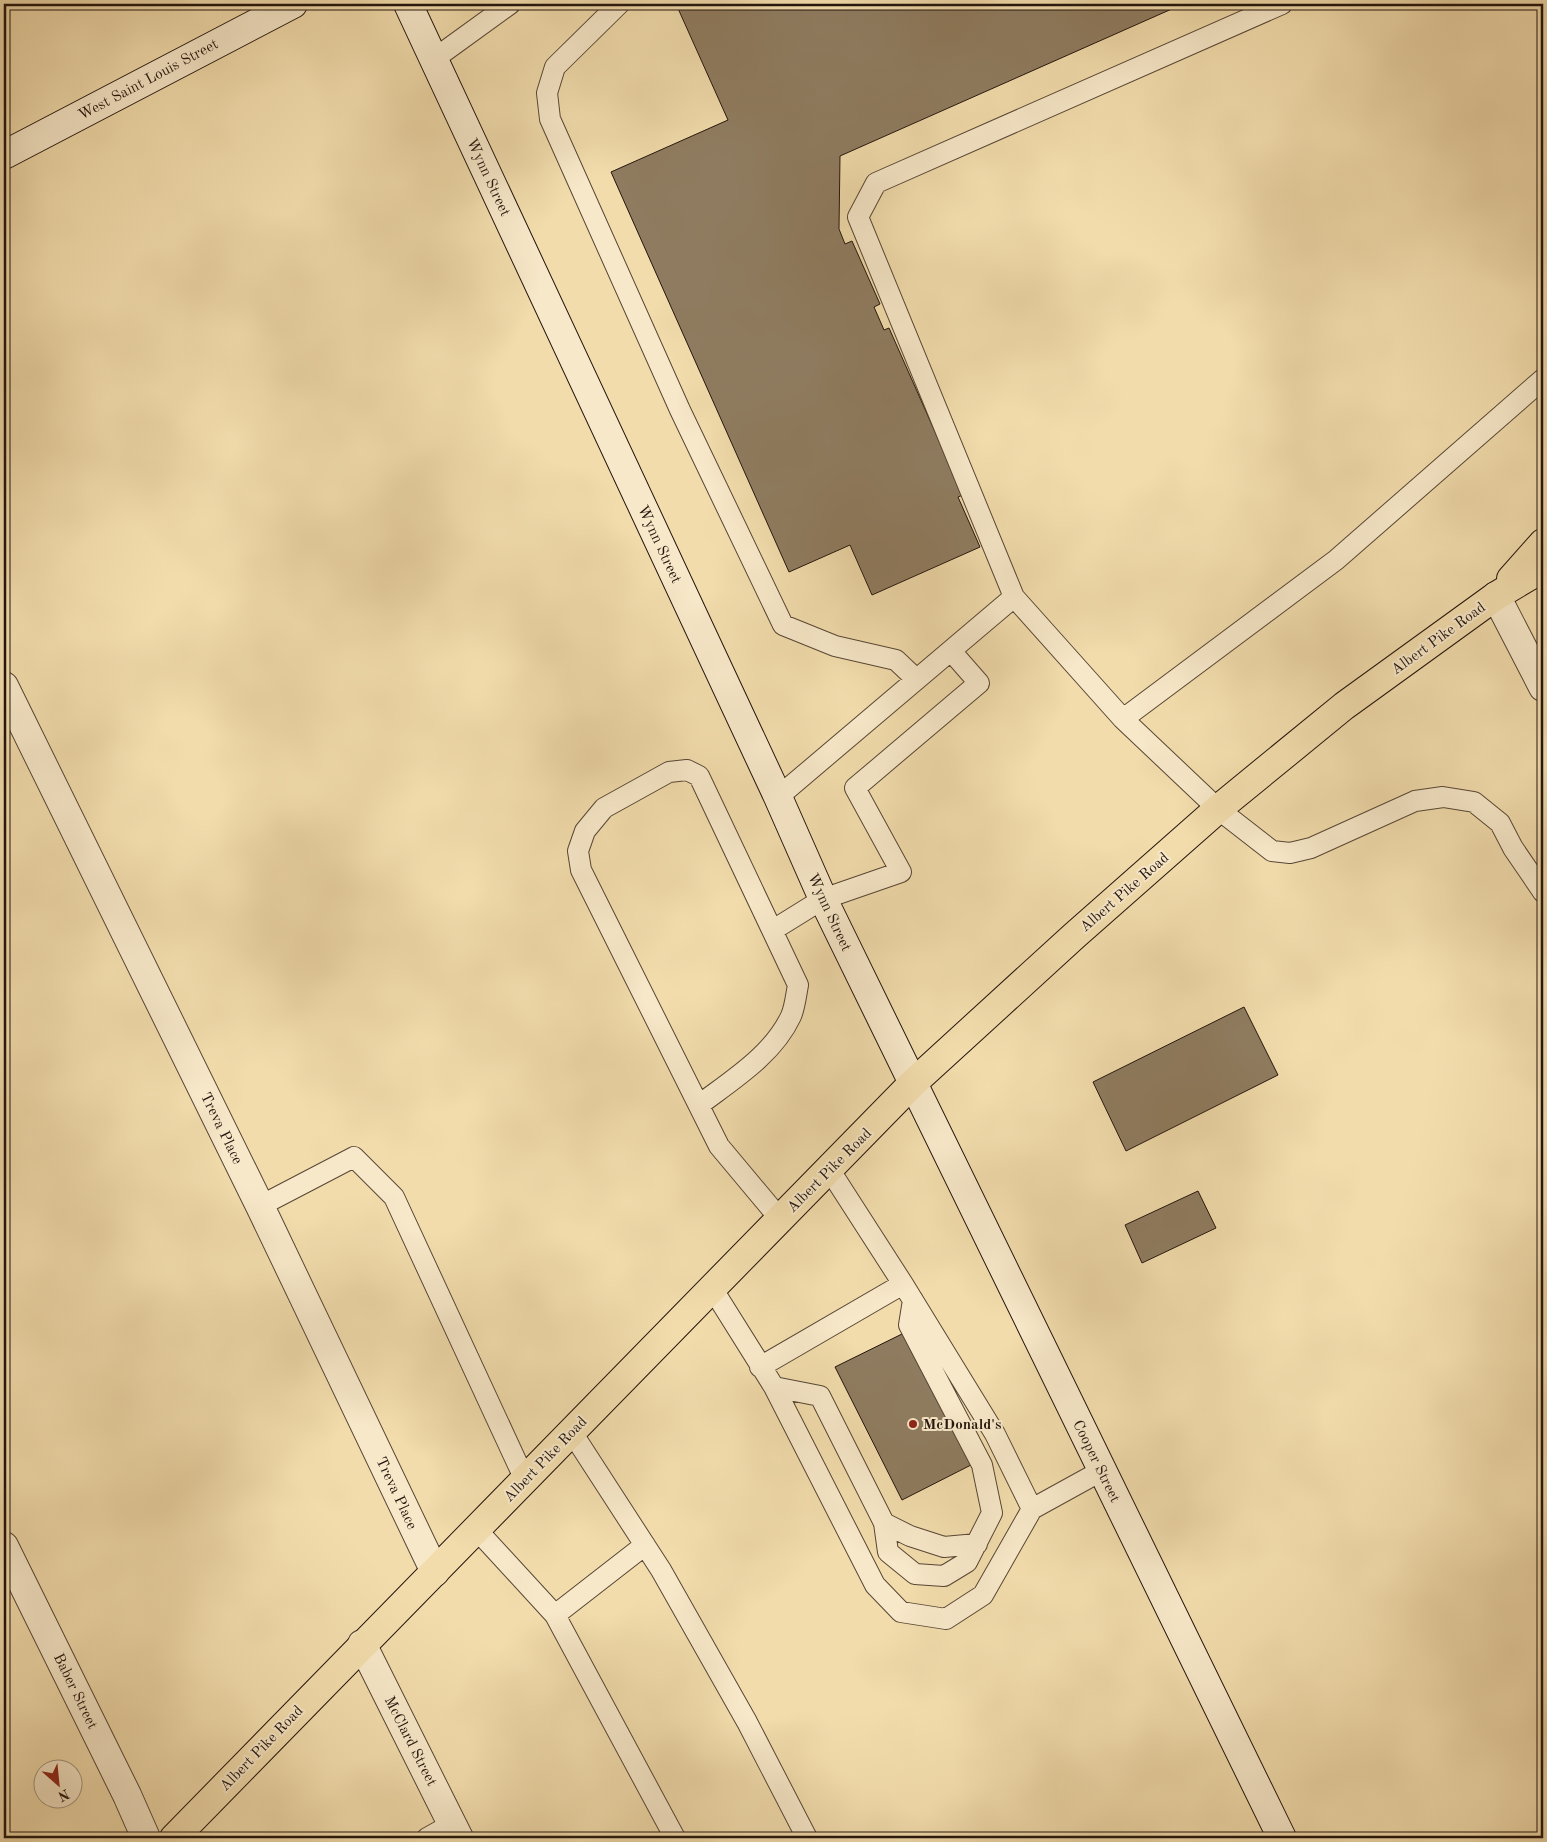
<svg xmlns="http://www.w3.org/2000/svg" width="1547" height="1842" viewBox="0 0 1547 1842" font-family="'Old Standard TT',serif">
<rect width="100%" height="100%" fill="#f2dcac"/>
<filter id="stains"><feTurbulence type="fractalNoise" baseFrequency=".004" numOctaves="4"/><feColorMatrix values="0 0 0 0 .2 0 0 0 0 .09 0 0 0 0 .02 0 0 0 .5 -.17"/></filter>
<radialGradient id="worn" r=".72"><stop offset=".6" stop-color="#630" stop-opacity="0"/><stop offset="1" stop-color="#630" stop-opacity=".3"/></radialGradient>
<path fill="#8f7c60" stroke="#23140d" d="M 676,4 L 1183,4 L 840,156 L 839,229 L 845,244 L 852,241 L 880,304 L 874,307 L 884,330 L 889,328 L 963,495 L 958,497 L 980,547 L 872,595 L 850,545 L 789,572 L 611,172 L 728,120 Z
M 1244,1007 L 1278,1075 L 1126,1151 L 1093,1082 Z
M 1198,1191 L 1216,1228 L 1142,1263 L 1125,1225 Z
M 904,1333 L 971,1465 L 902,1500 L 835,1367 Z"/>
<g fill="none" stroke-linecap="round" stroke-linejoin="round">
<g stroke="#574635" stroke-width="22">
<path id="lane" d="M 619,4 L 555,67 L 547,93 L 550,119 L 680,410 L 783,625 L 835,646 L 896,660 L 916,679
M 434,59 L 510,4
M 1543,379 L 1336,560 L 1123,719 L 1218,809 L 1272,851 L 1290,853 L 1311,848 L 1415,801 L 1443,797 L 1474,802 L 1500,823 L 1513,848 L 1543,892
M 1014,597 L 858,217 L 876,183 L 1282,4
M 778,797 L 1014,597 L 1123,719
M 773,930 L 823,899 L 901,872 L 855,788 L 979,683 L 951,651
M 699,1105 C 732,1080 773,1055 791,1016 C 795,1007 796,995 798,985 L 699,776 L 687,770 L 669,772 L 604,808 L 585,831 L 578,851 L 581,870 L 719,1146 L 780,1219
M 260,1206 L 354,1157 L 394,1197 L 525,1480
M 712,1288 L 774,1387 L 875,1585 L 901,1612 L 946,1619 L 983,1595 L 1032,1509 L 995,1434 L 903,1284 L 829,1169
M 760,1367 L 903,1284
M 774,1387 L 820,1396 L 884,1523 L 888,1552 L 915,1574 L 944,1576 L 967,1562 L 992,1513 L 982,1465 L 909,1325 L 913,1300
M 571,1431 L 661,1570 L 747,1722 L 807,1838
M 1032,1509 L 1101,1471
M 884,1523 L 910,1536 L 944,1547 L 977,1544
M 476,1529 L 555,1615 L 675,1838
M 555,1615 L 645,1545
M 427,1838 L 452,1824"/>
</g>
<g stroke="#574635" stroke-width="30">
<path id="street" d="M 1496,596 L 1543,687
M 4,686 L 260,1206 L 435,1572
M 4,1546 L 127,1795 L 146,1838
M 362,1644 L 459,1838"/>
</g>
<g stroke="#23140d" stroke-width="30">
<path id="secondary" d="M 408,4 L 778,797 L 823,899 L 1282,1838
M 4,155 L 293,4"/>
</g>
<g stroke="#23140d" stroke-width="30">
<path id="primary" d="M 1511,579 L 1543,543
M 174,1838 L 912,1084 L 1074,936 L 1218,809 L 1344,706 L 1496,596 L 1543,568"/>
</g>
<use href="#lane" stroke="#f7e8c9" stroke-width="20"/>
<use href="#street" stroke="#f7e8c9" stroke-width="28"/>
<use href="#secondary" stroke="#f7e8c9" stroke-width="28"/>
<use href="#primary" stroke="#f2dcac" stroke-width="28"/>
</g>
<circle fill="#8f2418" stroke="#f7e8c9" stroke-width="2" cx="913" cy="1424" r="5"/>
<g text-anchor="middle" stroke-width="4" stroke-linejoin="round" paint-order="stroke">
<g font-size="15" fill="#23140d" stroke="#f7e8c9">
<text transform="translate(148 79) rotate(-28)" y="5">West Saint Louis Street</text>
<text transform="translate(489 177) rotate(65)" y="5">Wynn Street</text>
<text transform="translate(660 544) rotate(65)" y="5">Wynn Street</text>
<text transform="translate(1438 638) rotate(-36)" y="5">Albert Pike Road</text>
<text transform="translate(1124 892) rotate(-41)" y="5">Albert Pike Road</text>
<text transform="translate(830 912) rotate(65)" y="5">Wynn Street</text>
<text transform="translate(222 1128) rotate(64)" y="5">Treva Place</text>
<text transform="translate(829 1170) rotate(-45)" y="5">Albert Pike Road</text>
<text transform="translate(545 1459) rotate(-46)" y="5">Albert Pike Road</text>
<text transform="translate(1097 1461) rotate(64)" y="5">Cooper Street</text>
<text transform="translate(397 1493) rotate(65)" y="5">Treva Place</text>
<text transform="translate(76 1691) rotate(64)" y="5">Baber Street</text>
<text transform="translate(411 1741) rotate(63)" y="5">McClard Street</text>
<text transform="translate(261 1748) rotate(-46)" y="5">Albert Pike Road</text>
</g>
<g font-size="15" font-weight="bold" fill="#23140d" stroke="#f7e8c9" text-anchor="start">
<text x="923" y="1429">McDonald's</text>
</g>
</g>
<rect width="1547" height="1842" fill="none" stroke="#f2dcac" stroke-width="20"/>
<rect x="5" y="5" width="1537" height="1832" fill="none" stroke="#23140d" stroke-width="2.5"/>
<rect x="10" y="10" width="1527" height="1822" fill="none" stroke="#23140d"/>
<g transform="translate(58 1784) rotate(153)"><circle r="24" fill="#f7e8c9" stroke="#a2937e"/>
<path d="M0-4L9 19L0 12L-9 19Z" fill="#8f2418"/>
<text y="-8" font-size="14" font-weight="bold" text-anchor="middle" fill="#23140d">N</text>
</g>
<rect width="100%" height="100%" filter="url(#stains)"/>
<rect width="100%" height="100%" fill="url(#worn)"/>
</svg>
